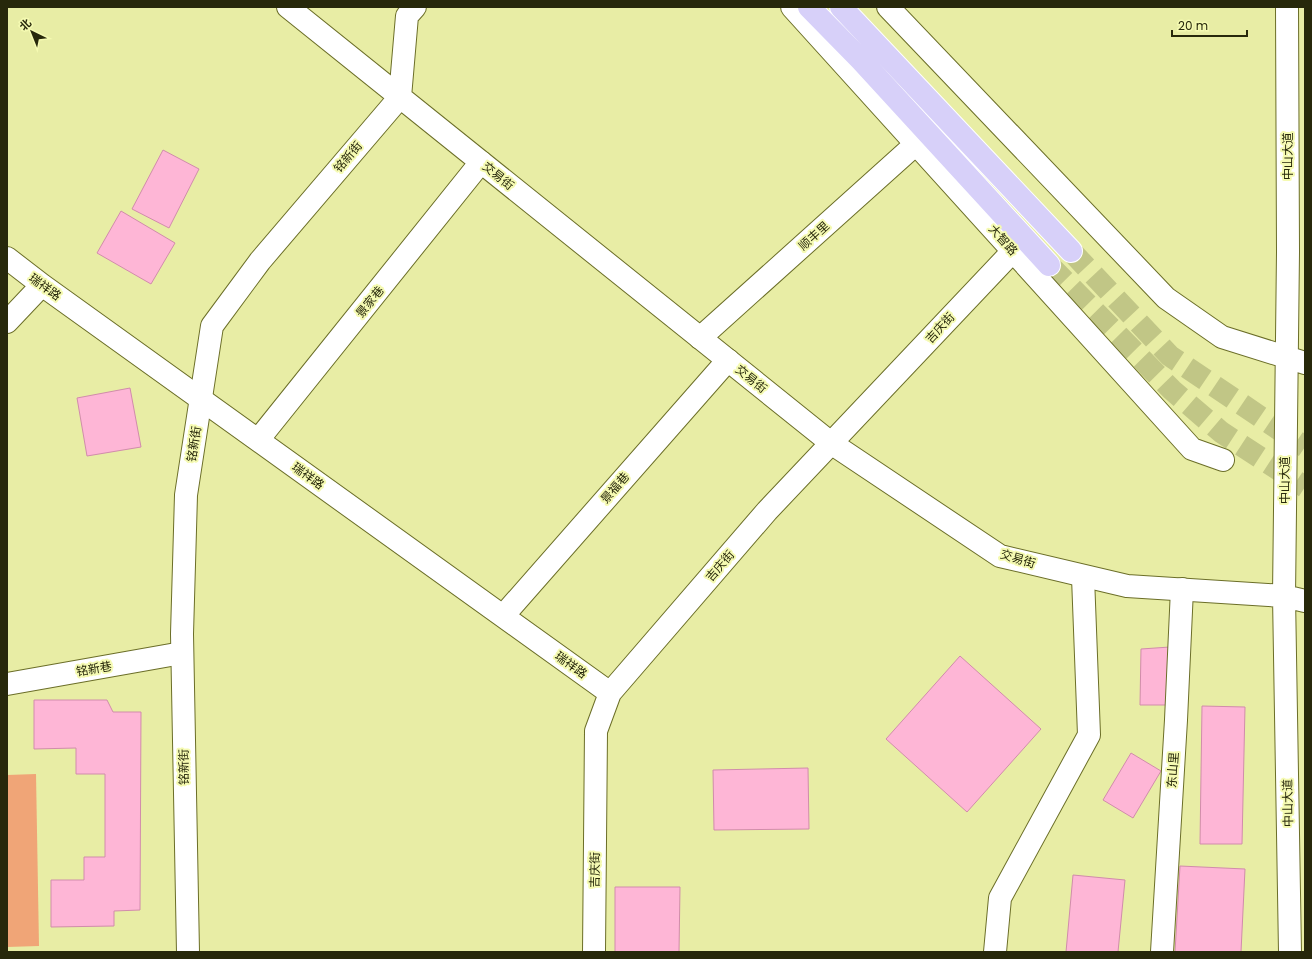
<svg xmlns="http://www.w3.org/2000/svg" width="1312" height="959" viewBox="0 0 1312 959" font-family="Poppins,'Noto Sans SC',sans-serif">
<rect width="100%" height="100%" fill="#e8eda5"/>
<path fill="#f0a577" d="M 36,774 L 39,946 L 7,947 L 7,775 Z"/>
<path fill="#feb6d6" stroke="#d18cab" d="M 163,150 L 199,169 L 169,228 L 132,209 Z
M 121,211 L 175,243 L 151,284 L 97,253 Z
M 130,388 L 141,447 L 87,456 L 77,398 Z
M 1170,647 L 1171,705 L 1140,705 L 1141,649 Z
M 960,656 L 1041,729 L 967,812 L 886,739 Z
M 34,700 L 107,700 L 113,712 L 141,712 L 140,910 L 114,911 L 114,926 L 51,927 L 51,880 L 84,880 L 84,857 L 105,857 L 105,774 L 76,774 L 76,748 L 34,749 Z
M 1202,706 L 1245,707 L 1242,844 L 1200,844 Z
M 1131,753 L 1161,771 L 1133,818 L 1103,800 Z
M 808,768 L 809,829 L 714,830 L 713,770 Z
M 1180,866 L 1245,869 L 1241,952 L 1175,952 Z
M 1073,875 L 1125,880 L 1118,952 L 1066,952 Z
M 615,887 L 680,887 L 679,952 L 615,952 Z"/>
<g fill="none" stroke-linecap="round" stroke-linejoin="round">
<path stroke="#c1c686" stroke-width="22" stroke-dasharray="22 11" stroke-linecap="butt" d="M 1071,251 L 1170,356 L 1305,447
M 1049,265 L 1172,390 L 1221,432 L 1305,487"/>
<g stroke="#6b6e28" stroke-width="24">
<path id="street" d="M 792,7 L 1192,449 L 1223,460
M 7,258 L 42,285 L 610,693
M 7,322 L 42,285
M 700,338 L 927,134
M 258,440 L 481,162
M 503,616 L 728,360
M 7,684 L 182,653
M 594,952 L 596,731 L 610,693 L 767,511 L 1013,251
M 995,952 L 1000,898 L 1089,735 L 1083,577
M 1162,952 L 1176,720 L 1182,589"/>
</g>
<g stroke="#6b6e28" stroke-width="24">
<path id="secondary" d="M 288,7 L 831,443 L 1000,556 L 1127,586 L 1284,596 L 1305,601
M 888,7 L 1166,298 L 1222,337 L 1305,363
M 1287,7 L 1288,252 L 1284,596 L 1290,952
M 188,952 L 182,634 L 186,495 L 212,326 L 260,261 L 400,97 L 407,16 L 415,7"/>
</g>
<g stroke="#fff" stroke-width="24">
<path id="primary" d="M 809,7 L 861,60 L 1049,265
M 841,7 L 1071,251"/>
</g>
<use href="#street" stroke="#fff" stroke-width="22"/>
<use href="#secondary" stroke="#fff" stroke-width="22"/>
<use href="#primary" stroke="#d7d0f9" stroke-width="22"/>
</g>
<g text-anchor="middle" stroke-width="4" stroke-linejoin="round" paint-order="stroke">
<g font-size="12" fill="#27280b" stroke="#f5fab2">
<text transform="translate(1288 156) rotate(-90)" y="4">中山大道</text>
<text transform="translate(348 157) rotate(-50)" y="4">铭新街</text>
<text transform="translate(498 176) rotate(39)" y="4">交易街</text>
<text transform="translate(814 236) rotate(-42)" y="4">顺丰里</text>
<text transform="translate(1003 240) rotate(48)" y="4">大智路</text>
<text transform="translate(45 287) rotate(36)" y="4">瑞祥路</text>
<text transform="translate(370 302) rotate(-51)" y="4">景家巷</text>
<text transform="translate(940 328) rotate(-47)" y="4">吉庆街</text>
<text transform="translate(751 379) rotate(39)" y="4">交易街</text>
<text transform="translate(194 444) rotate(-81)" y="4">铭新街</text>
<text transform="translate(308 476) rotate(36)" y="4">瑞祥路</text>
<text transform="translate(1285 480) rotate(-90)" y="4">中山大道</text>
<text transform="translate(615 488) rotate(-49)" y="4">景福巷</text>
<text transform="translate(1018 559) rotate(17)" y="4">交易街</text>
<text transform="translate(720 566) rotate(-49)" y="4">吉庆街</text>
<text transform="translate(571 665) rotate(36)" y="4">瑞祥路</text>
<text transform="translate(94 669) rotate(-10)" y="4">铭新巷</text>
<text transform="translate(184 767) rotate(-91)" y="4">铭新街</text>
<text transform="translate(1173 770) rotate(-86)" y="4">东山里</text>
<text transform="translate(1288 803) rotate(-91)" y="4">中山大道</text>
<text transform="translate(595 870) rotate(-89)" y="4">吉庆街</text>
</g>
</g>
<rect width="1312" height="959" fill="none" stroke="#27280b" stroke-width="16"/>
<g transform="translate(32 32) rotate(317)" stroke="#f5fab2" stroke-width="3" paint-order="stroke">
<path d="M0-3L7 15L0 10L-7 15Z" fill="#27280b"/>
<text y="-6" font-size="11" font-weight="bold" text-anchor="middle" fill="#27280b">北</text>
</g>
<path d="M1172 30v6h75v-6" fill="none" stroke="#27280b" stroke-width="2"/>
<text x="1178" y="30" font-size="12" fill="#27280b" stroke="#f5fab2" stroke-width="3" paint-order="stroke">20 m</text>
</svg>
